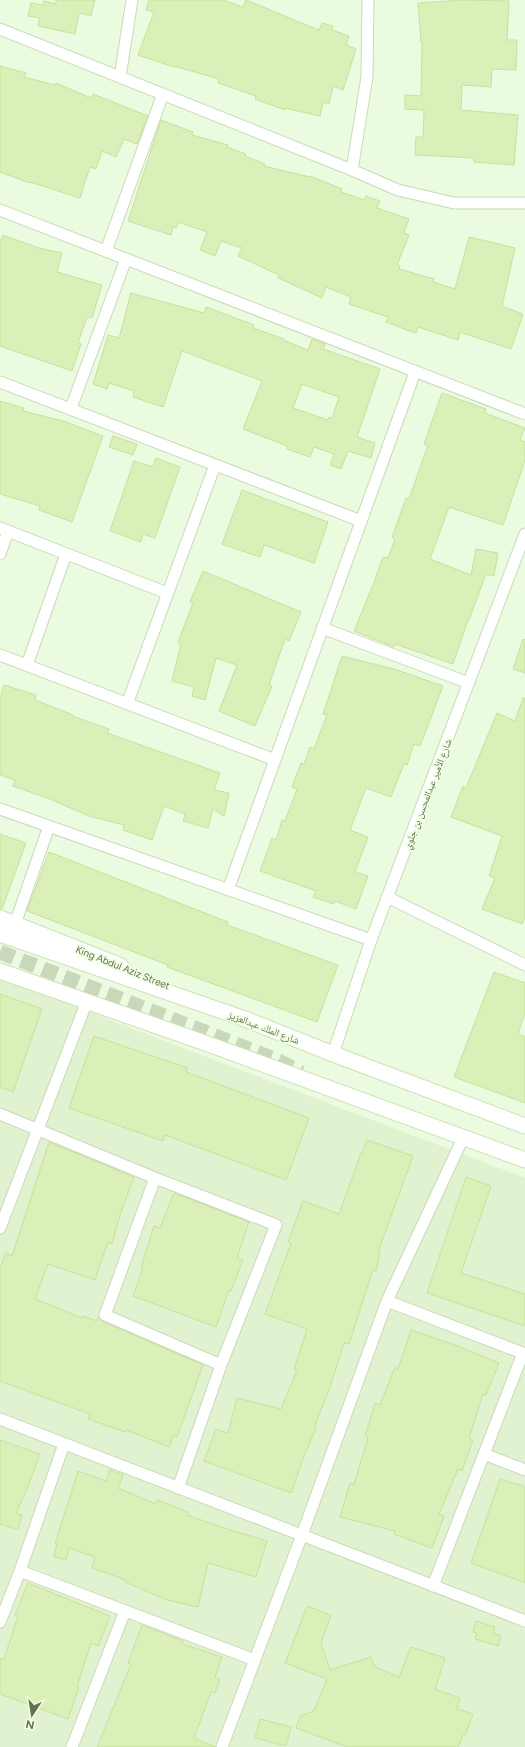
<svg xmlns="http://www.w3.org/2000/svg" width="525" height="1747" viewBox="0 0 525 1747" font-family="Figtree,'Noto Naskh Arabic',sans-serif">
<rect width="100%" height="100%" fill="#ebfbe0"/>
<path fill="#e0f2cf" d="M 0,973 L 107,1019 L 525,1178 L 525,1747 L 0,1747 Z"/>
<path fill="#dbefb9" stroke="#c7e19b" fill-rule="evenodd" d="M 56,0 L 95,0 L 91,16 L 79,13 L 75,34 L 38,26 L 40,18 L 28,16 L 31,3 L 43,5 L 44,1 L 56,4 Z
M 149,0 L 223,0 L 243,7 L 246,0 L 319,30 L 322,23 L 333,26 L 332,30 L 349,36 L 346,45 L 356,49 L 343,90 L 333,86 L 329,104 L 323,102 L 320,116 L 285,108 L 285,110 L 255,99 L 256,96 L 218,83 L 219,79 L 174,66 L 174,67 L 138,55 L 154,12 L 146,10 Z
M 463,0 L 509,1 L 507,40 L 517,40 L 516,70 L 492,69 L 491,87 L 462,85 L 461,110 L 518,115 L 514,165 L 474,162 L 474,158 L 415,155 L 416,137 L 423,137 L 424,110 L 405,109 L 405,95 L 421,96 L 422,42 L 421,42 L 418,3 Z
M 0,66 L 26,73 L 24,77 L 55,85 L 56,83 L 91,98 L 93,94 L 148,116 L 137,144 L 124,139 L 116,157 L 102,151 L 96,169 L 90,167 L 80,198 L 30,182 L 30,183 L 0,172 Z
M 161,120 L 193,132 L 192,135 L 228,145 L 227,147 L 246,154 L 245,156 L 265,164 L 264,166 L 310,177 L 310,176 L 342,189 L 341,192 L 364,200 L 366,196 L 380,201 L 377,208 L 409,219 L 404,233 L 409,235 L 397,265 L 400,266 L 399,269 L 434,279 L 433,282 L 455,289 L 469,237 L 515,248 L 502,306 L 523,314 L 511,349 L 460,332 L 458,340 L 418,327 L 416,333 L 407,330 L 386,322 L 388,317 L 349,304 L 351,297 L 326,287 L 322,298 L 278,278 L 279,275 L 238,256 L 242,248 L 221,241 L 215,256 L 200,250 L 207,232 L 178,222 L 176,228 L 173,227 L 171,235 L 128,221 Z
M 3,235 L 39,248 L 62,253 L 57,272 L 102,285 L 92,318 L 87,317 L 78,343 L 81,344 L 72,371 L 0,346 L 0,242 Z
M 131,293 L 204,313 L 206,307 L 254,325 L 253,328 L 284,339 L 283,340 L 308,350 L 312,339 L 325,344 L 323,349 L 380,369 L 357,437 L 375,443 L 371,458 L 348,451 L 341,469 L 330,465 L 334,454 L 314,447 L 310,457 L 287,449 L 287,446 L 243,429 L 262,381 L 182,351 L 163,407 L 133,397 L 134,391 L 109,383 L 107,389 L 93,384 L 108,335 L 119,338 ZM 302,384 L 339,397 L 332,418 L 329,417 L 328,420 L 293,408 Z
M 442,393 L 486,409 L 485,413 L 525,428 L 520,440 L 525,442 L 525,460 L 503,525 L 449,507 L 430,559 L 471,575 L 476,549 L 498,553 L 494,576 L 486,574 L 469,620 L 468,620 L 453,664 L 395,644 L 394,647 L 354,631 L 373,585 L 383,557 L 388,558 L 395,539 L 392,537 L 406,498 L 409,499 L 428,445 L 424,444 Z
M 0,401 L 24,408 L 23,411 L 63,421 L 103,436 L 72,522 L 39,510 L 40,506 L 0,494 Z
M 113,436 L 137,444 L 133,455 L 109,447 Z
M 156,458 L 180,467 L 155,538 L 143,534 L 141,542 L 110,531 L 134,461 L 153,467 Z
M 242,490 L 328,522 L 314,563 L 264,545 L 260,557 L 222,544 Z
M 203,571 L 301,612 L 289,641 L 285,639 L 269,685 L 272,686 L 255,726 L 219,711 L 237,665 L 216,658 L 205,700 L 192,696 L 194,687 L 172,681 L 181,644 L 178,642 L 193,603 L 190,602 Z
M 523,639 L 525,640 L 525,673 L 513,669 Z
M 342,656 L 394,669 L 443,686 L 420,746 L 414,744 L 407,765 L 404,764 L 391,797 L 366,788 L 350,830 L 368,837 L 355,872 L 368,876 L 356,909 L 335,901 L 334,904 L 313,897 L 316,891 L 260,871 L 272,838 L 276,840 L 282,820 L 285,821 L 297,789 L 292,787 L 301,763 L 304,764 L 310,747 L 314,749 L 327,715 L 323,714 Z
M 4,685 L 36,695 L 35,700 L 73,715 L 72,716 L 109,729 L 107,733 L 220,773 L 214,790 L 229,793 L 224,816 L 213,809 L 208,828 L 183,821 L 185,814 L 164,806 L 152,840 L 123,830 L 124,825 L 89,816 L 50,799 L 13,786 L 15,780 L 0,775 L 0,699 Z
M 523,698 L 525,698 L 525,917 L 522,924 L 482,909 L 495,878 L 489,876 L 502,836 L 451,817 L 463,786 L 466,788 L 497,713 L 515,721 Z
M 0,834 L 26,843 L 2,909 L 0,909 Z
M 49,852 L 228,922 L 227,925 L 338,965 L 317,1022 L 167,967 L 168,965 L 27,911 Z
M 494,972 L 525,983 L 525,1013 L 518,1034 L 525,1037 L 525,1103 L 454,1077 Z
M 0,994 L 42,1009 L 13,1092 L 0,1087 Z
M 94,1036 L 188,1068 L 186,1072 L 309,1118 L 286,1180 L 165,1135 L 163,1141 L 69,1108 Z
M 367,1140 L 413,1156 L 378,1252 L 380,1252 L 376,1271 L 373,1270 L 349,1344 L 344,1343 L 329,1390 L 315,1425 L 317,1426 L 304,1456 L 291,1493 L 204,1461 L 216,1429 L 228,1433 L 237,1398 L 281,1409 L 297,1370 L 294,1369 L 307,1329 L 265,1314 L 291,1243 L 288,1242 L 303,1201 L 339,1214 L 361,1153 L 362,1154 Z
M 49,1142 L 134,1177 L 120,1215 L 112,1244 L 108,1242 L 95,1280 L 48,1264 L 35,1299 L 82,1318 L 83,1316 L 97,1321 L 98,1317 L 102,1321 L 203,1365 L 177,1437 L 174,1435 L 169,1447 L 126,1430 L 125,1432 L 88,1419 L 90,1414 L 0,1381 L 0,1268 L 6,1253 L 12,1256 Z
M 466,1177 L 491,1186 L 461,1273 L 525,1294 L 525,1326 L 427,1293 Z
M 174,1193 L 249,1222 L 237,1258 L 243,1260 L 231,1291 L 229,1290 L 216,1327 L 133,1296 L 143,1268 L 141,1267 L 154,1226 L 160,1228 Z
M 411,1330 L 455,1345 L 499,1363 L 486,1395 L 483,1394 L 469,1439 L 473,1440 L 462,1471 L 458,1469 L 439,1514 L 444,1516 L 432,1548 L 394,1534 L 395,1531 L 340,1517 L 350,1483 L 354,1484 L 368,1438 L 365,1436 L 375,1403 L 380,1405 L 395,1367 L 398,1369 Z
M 0,1440 L 40,1454 L 27,1489 L 16,1513 L 22,1515 L 18,1530 L 0,1524 Z
M 110,1470 L 123,1475 L 118,1488 L 156,1504 L 157,1500 L 188,1512 L 187,1515 L 224,1528 L 267,1541 L 256,1577 L 208,1563 L 198,1607 L 167,1600 L 125,1582 L 126,1580 L 92,1568 L 95,1557 L 69,1548 L 66,1560 L 54,1557 L 57,1544 L 55,1544 L 78,1471 L 106,1481 Z
M 500,1479 L 525,1487 L 525,1583 L 471,1563 Z
M 28,1583 L 110,1616 L 98,1646 L 91,1643 L 77,1687 L 79,1687 L 68,1719 L 0,1694 L 0,1658 L 4,1659 L 18,1616 L 15,1615 Z
M 307,1606 L 331,1615 L 321,1643 L 330,1670 L 371,1657 L 375,1667 L 399,1677 L 411,1647 L 445,1658 L 435,1689 L 460,1698 L 457,1709 L 473,1714 L 465,1735 L 463,1735 L 458,1747 L 347,1747 L 296,1728 L 300,1716 L 314,1711 L 327,1679 L 285,1663 Z
M 476,1621 L 495,1627 L 493,1633 L 501,1636 L 498,1646 L 475,1639 L 477,1633 L 473,1632 Z
M 142,1625 L 183,1641 L 182,1644 L 222,1657 L 215,1677 L 220,1679 L 215,1693 L 211,1692 L 194,1738 L 215,1747 L 97,1747 L 131,1664 L 128,1663 Z
M 260,1719 L 291,1727 L 286,1746 L 255,1738 Z"/>
<g fill="none" stroke-linecap="round" stroke-linejoin="round">
<path stroke="#c9d8ba" stroke-width="15" stroke-dasharray="15 8" stroke-linecap="butt" d="M 0,952 L 279,1061 L 301,1073"/>
<g stroke="#cad9b8" stroke-width="13">
<path id="street" d="M 0,29 L 352,170 L 398,190 L 454,203 L 525,203
M 120,77 L 132,0
M 352,170 L 367,77 L 368,0
M 0,210 L 525,414
M 106,251 L 163,94
M 0,382 L 361,521
M 71,408 L 126,259
M 0,528 L 167,593
M 0,554 L 8,531
M 322,628 L 469,683
M 0,655 L 275,760
M 27,665 L 66,554
M 127,704 L 215,465
M 0,809 L 371,940
M 228,890 L 415,372
M 387,897 L 525,965
M 15,924 L 49,826
M 333,1054 L 371,940 L 525,534
M 0,1114 L 155,1178 L 276,1225 L 221,1365 L 178,1488
M 155,1178 L 105,1315 L 221,1365
M 0,1228 L 87,1001
M 387,1301 L 525,1354
M 0,1419 L 525,1621
M 484,1454 L 525,1470
M 20,1571 L 255,1660
M 433,1586 L 523,1353
M 0,1622 L 20,1571 L 64,1444
M 72,1747 L 125,1611
M 222,1747 L 302,1535 L 387,1301 L 464,1136"/>
</g>
<g stroke="#cfe0b8" stroke-width="17">
<path id="secondary" d="M 0,918 L 121,966
M 0,934 L 245,1019 L 333,1054 L 525,1126
M 0,971 L 211,1045 L 525,1160"/>
</g>
<use href="#street" stroke="#fff" stroke-width="11"/>
<use href="#secondary" stroke="#fff" stroke-width="15"/>
</g>
<g text-anchor="middle" stroke-width="4" stroke-linejoin="round" paint-order="stroke">
<g font-size="10" fill="#637049" stroke="#f0fee6">
<text transform="translate(427 794) rotate(-69)" y="4">شارع الأمير عبدالمحسن بن جلوي</text>
<text transform="translate(123 967) rotate(22)" y="4">King Abdul Aziz Street</text>
<text transform="translate(264 1027) rotate(21)" y="4">شارع الملك عبدالعزيز</text>
</g>
</g>
<g transform="translate(32 1715) rotate(192)" stroke="#f0fee6" stroke-width="3" paint-order="stroke">
<path d="M0-3L7 15L0 10L-7 15Z" fill="#637049"/>
<text y="-6" font-size="11" font-weight="bold" text-anchor="middle" fill="#637049">N</text>
</g>
</svg>
